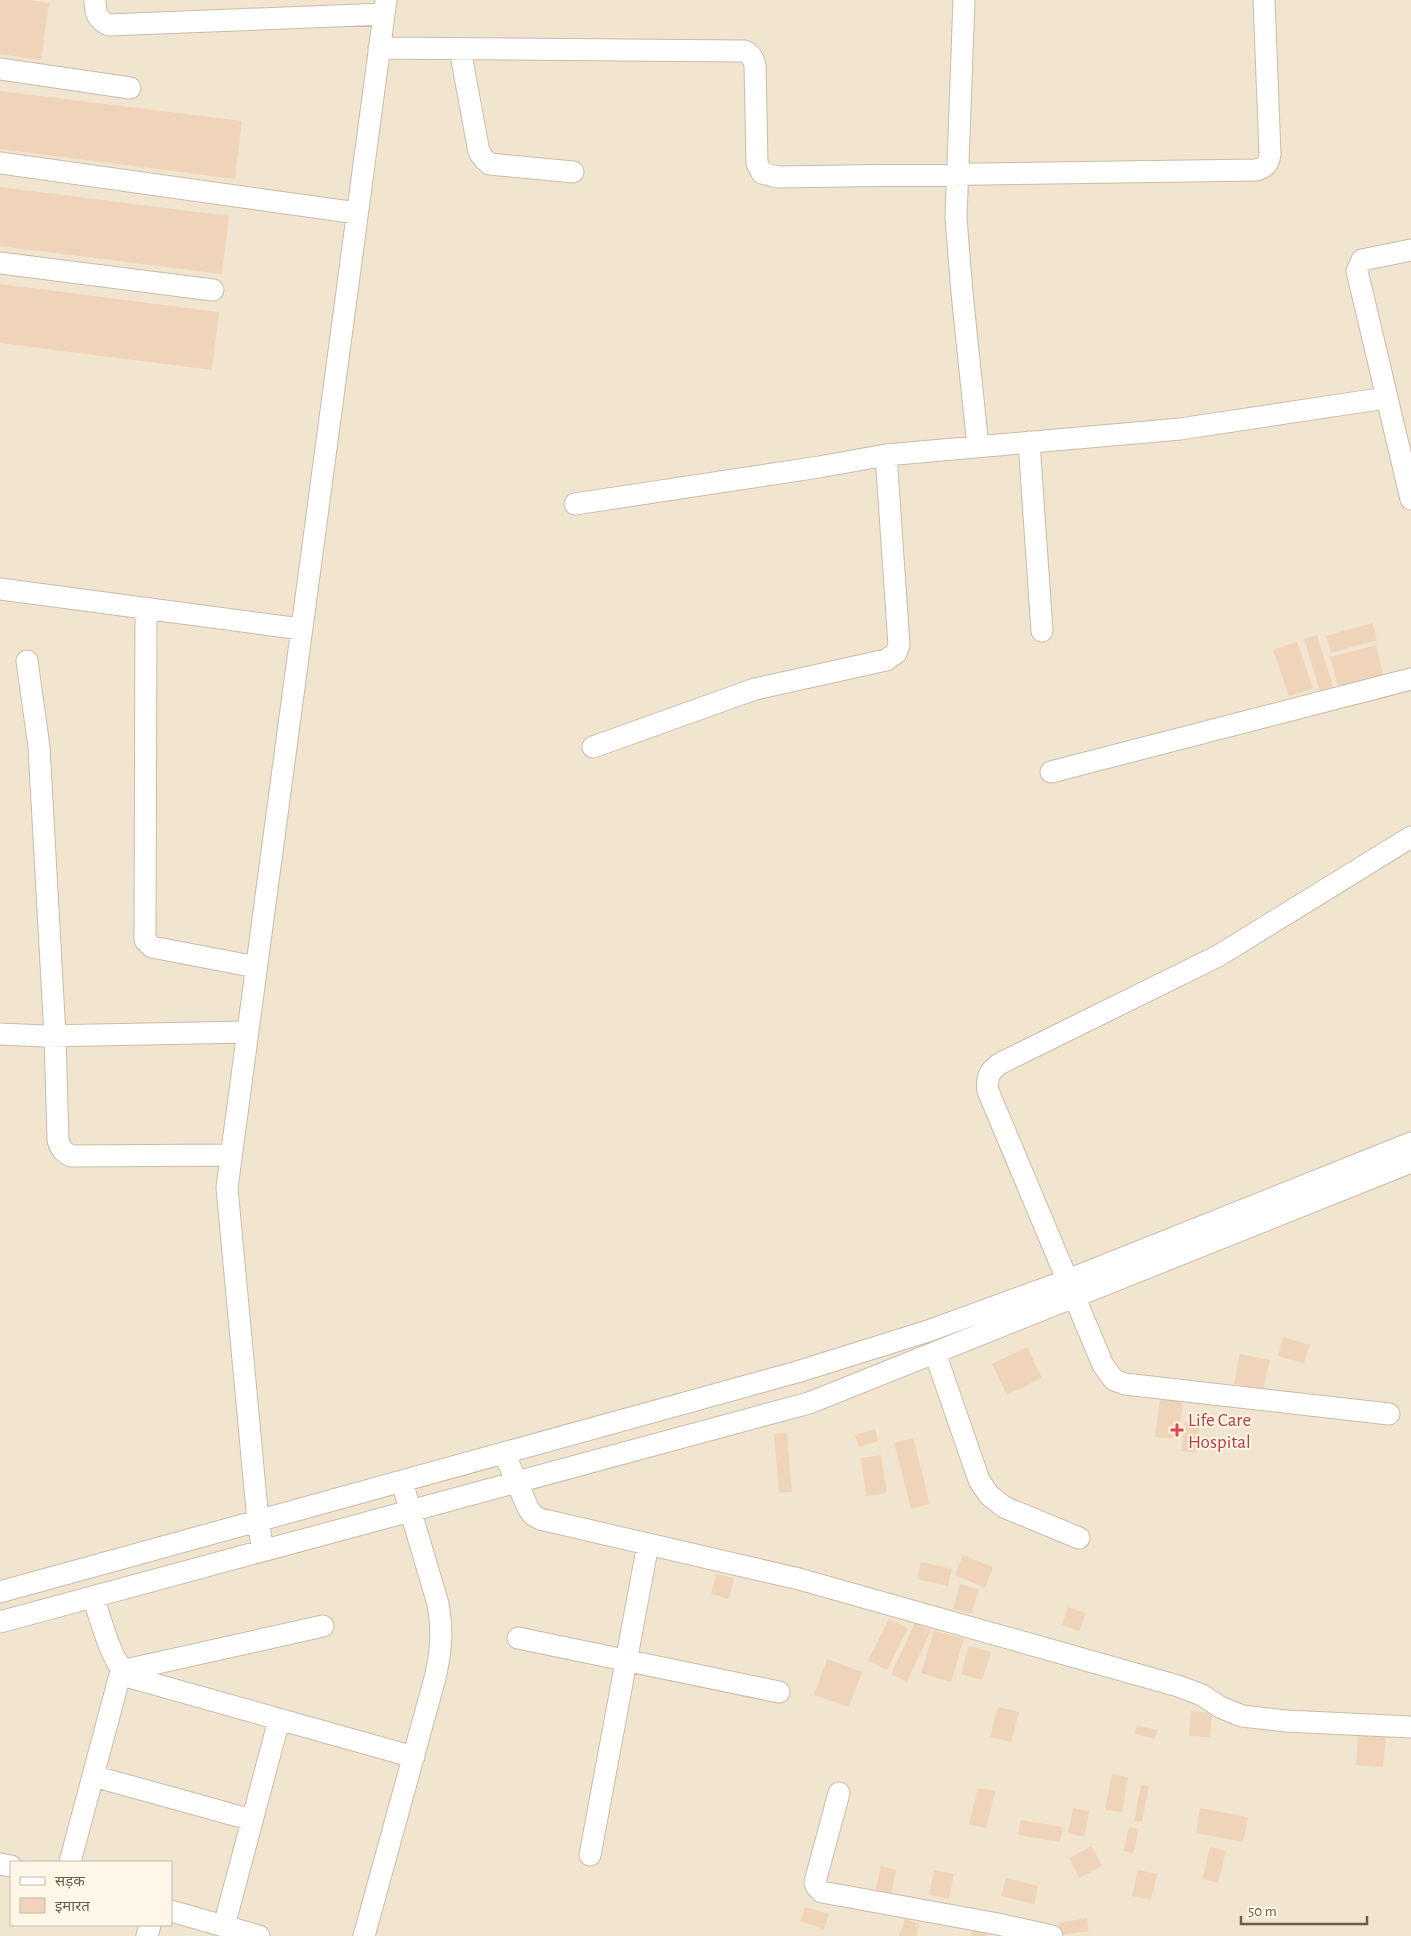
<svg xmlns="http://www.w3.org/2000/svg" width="1411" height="1936" viewBox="0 0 1411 1936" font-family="'Alegreya Sans','Noto Sans Devanagari',sans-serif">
<rect width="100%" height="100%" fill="#fbf3e2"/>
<path fill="#f2e5d0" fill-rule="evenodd" d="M 0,0 L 1411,0 L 1411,1936 L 0,1936 ZM 11,1862 L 171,1862 L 171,1925 L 11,1925 Z"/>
<path fill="#efd4ba" d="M 0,0 L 30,0 L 49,3 L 41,60 L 0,54 Z
M 0,91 L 242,121 L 235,179 L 0,149 Z
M 0,187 L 229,216 L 222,274 L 0,246 Z
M 0,284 L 219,312 L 212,370 L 0,343 Z
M 1373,623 L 1377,640 L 1331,653 L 1326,636 Z
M 1317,635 L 1333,687 L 1320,691 L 1304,639 Z
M 1297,642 L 1313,688 L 1289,696 L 1273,650 Z
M 1376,645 L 1384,678 L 1339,690 L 1330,657 Z
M 1283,1337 L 1310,1345 L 1304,1363 L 1278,1356 Z
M 1027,1347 L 1042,1378 L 1007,1395 L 992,1364 Z
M 1240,1354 L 1270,1360 L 1263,1391 L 1234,1384 Z
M 1161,1391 L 1184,1394 L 1178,1439 L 1155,1437 Z
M 1185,1422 L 1200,1425 L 1196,1453 L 1181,1451 Z
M 875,1429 L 878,1441 L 859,1447 L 855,1435 Z
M 787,1433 L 792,1492 L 779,1493 L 774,1434 Z
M 913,1438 L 930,1504 L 911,1509 L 894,1443 Z
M 881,1455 L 887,1493 L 866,1496 L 861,1458 Z
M 963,1555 L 993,1567 L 985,1588 L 955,1575 Z
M 921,1562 L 952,1569 L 948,1586 L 917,1579 Z
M 716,1574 L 734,1578 L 729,1599 L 711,1594 Z
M 960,1584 L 979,1590 L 971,1614 L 953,1609 Z
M 1068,1607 L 1086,1613 L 1079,1631 L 1062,1625 Z
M 889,1619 L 908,1628 L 887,1670 L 868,1661 Z
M 915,1623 L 931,1630 L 907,1682 L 891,1674 Z
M 934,1630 L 964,1639 L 951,1682 L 921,1673 Z
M 969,1646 L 991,1652 L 982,1680 L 961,1674 Z
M 827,1659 L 862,1672 L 849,1707 L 814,1695 Z
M 998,1707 L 1019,1712 L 1011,1742 L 990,1737 Z
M 1191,1711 L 1212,1713 L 1210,1737 L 1189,1736 Z
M 1137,1725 L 1157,1730 L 1155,1739 L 1135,1734 Z
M 1358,1734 L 1386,1737 L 1383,1767 L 1356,1765 Z
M 1112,1774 L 1128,1777 L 1122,1812 L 1105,1810 Z
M 1141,1785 L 1149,1786 L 1142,1822 L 1134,1821 Z
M 978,1788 L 995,1791 L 986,1828 L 969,1825 Z
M 1073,1808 L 1089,1811 L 1084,1837 L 1068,1833 Z
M 1200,1808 L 1248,1817 L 1243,1842 L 1196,1833 Z
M 1021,1820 L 1063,1827 L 1060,1842 L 1018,1835 Z
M 1129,1827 L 1139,1829 L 1133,1853 L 1123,1851 Z
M 1092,1846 L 1102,1866 L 1079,1878 L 1069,1858 Z
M 1210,1847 L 1226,1851 L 1218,1883 L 1202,1879 Z
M 881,1866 L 896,1870 L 890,1901 L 874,1897 Z
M 934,1870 L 954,1874 L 949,1899 L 929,1895 Z
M 1138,1870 L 1157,1874 L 1151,1900 L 1132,1896 Z
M 1006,1878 L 1038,1886 L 1034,1904 L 1001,1896 Z
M 805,1907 L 829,1914 L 824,1929 L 800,1921 Z
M 1087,1918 L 1089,1931 L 1061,1935 L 1059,1923 Z
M 905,1919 L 920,1924 L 916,1936 L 899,1936 Z
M 972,1930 L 988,1932 L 987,1936 L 971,1936 Z"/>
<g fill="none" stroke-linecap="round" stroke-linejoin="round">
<g stroke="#cbbba9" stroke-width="23">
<path id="minor" d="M 95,0 C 95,12 97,20 109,25 L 384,14
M 964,0 L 956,218 L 962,293 L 978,447
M 379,48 L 744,51 C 751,54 753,58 755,65 L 757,163 L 762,173 L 777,177 L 1256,170 C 1265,168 1269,164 1270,154 L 1264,0
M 460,49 L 479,152 L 485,160 L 490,164 L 573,172
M 0,69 L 130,88
M 0,163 L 357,213
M 1411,250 L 1362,260 L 1357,271 L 1411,499
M 0,263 L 213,290
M 1029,442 L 1042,631
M 575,504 L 819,467 L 886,455 L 1180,429 L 1386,398
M 0,589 L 301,629
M 146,608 L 145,940 L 152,947 L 256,967
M 27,661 L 39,747 L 55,1036 L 58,1140 C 61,1149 63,1152 71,1156 L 231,1155
M 593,747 L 755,689 L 886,660 L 896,653 L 899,645 L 886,455
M 1051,772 L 1411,679
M 0,1034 L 44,1036 L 248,1032
M 935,1353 L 979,1480 L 989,1495 L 1004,1507 L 1079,1538
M 1389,1414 L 1125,1384 L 1114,1380 L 1103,1365 L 988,1091 C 986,1077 990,1069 1003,1062 L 1218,956 L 1411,837
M 504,1453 L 528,1508 L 533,1515 L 540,1519 L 799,1579 L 1178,1686 L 1202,1695 L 1220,1707 L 1242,1716 L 1286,1721 L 1411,1727
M 263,1551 L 258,1521 L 227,1188 L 386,0
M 0,1592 L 797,1372 L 928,1331 L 1068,1280 L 1411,1143
M 93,1597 C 101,1619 111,1663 129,1677 L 414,1757
M 0,1622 L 809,1403 L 1411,1162
M 518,1638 L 779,1692
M 93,1776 L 252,1820
M 839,1793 L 815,1882 L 816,1886 L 822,1892 L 998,1924 L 1052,1936
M 590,1855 L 648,1544
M 70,1862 L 121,1671 L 323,1626
M 0,1864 L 11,1866
M 171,1911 L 259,1936
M 224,1926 L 279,1720
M 147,1936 L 150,1925
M 364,1936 L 435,1678 C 441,1652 443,1630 438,1604 L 402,1482"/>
</g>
<use href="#minor" stroke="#fff" stroke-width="21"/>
</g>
<path fill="#e0444e" stroke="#fef7e7" stroke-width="2" d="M1174.5 1422.5h5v5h5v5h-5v5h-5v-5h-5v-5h5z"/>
<g text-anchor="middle" stroke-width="4" stroke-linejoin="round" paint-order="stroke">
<g font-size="19" fill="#be3a42" stroke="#fef7e7" text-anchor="start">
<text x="1188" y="1426">Life Care<tspan x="1188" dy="22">Hospital</tspan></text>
</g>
</g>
<rect x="10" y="1861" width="162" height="65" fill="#fef7e7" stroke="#c6b9a8"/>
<rect x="20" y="1877" width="25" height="8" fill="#ffffff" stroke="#c6b9a8"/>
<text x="55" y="1886" font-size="15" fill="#715b4a">सड़क</text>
<rect x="20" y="1898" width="25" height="15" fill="#efd4ba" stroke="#c6b9a8"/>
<text x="55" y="1911" font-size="15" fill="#715b4a">इमारत</text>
<path d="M1241 1916v8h126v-8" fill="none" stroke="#715b4a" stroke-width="2.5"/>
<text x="1248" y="1916" font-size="15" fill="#715b4a" stroke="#fef7e7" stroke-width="4" paint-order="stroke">50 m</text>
</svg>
